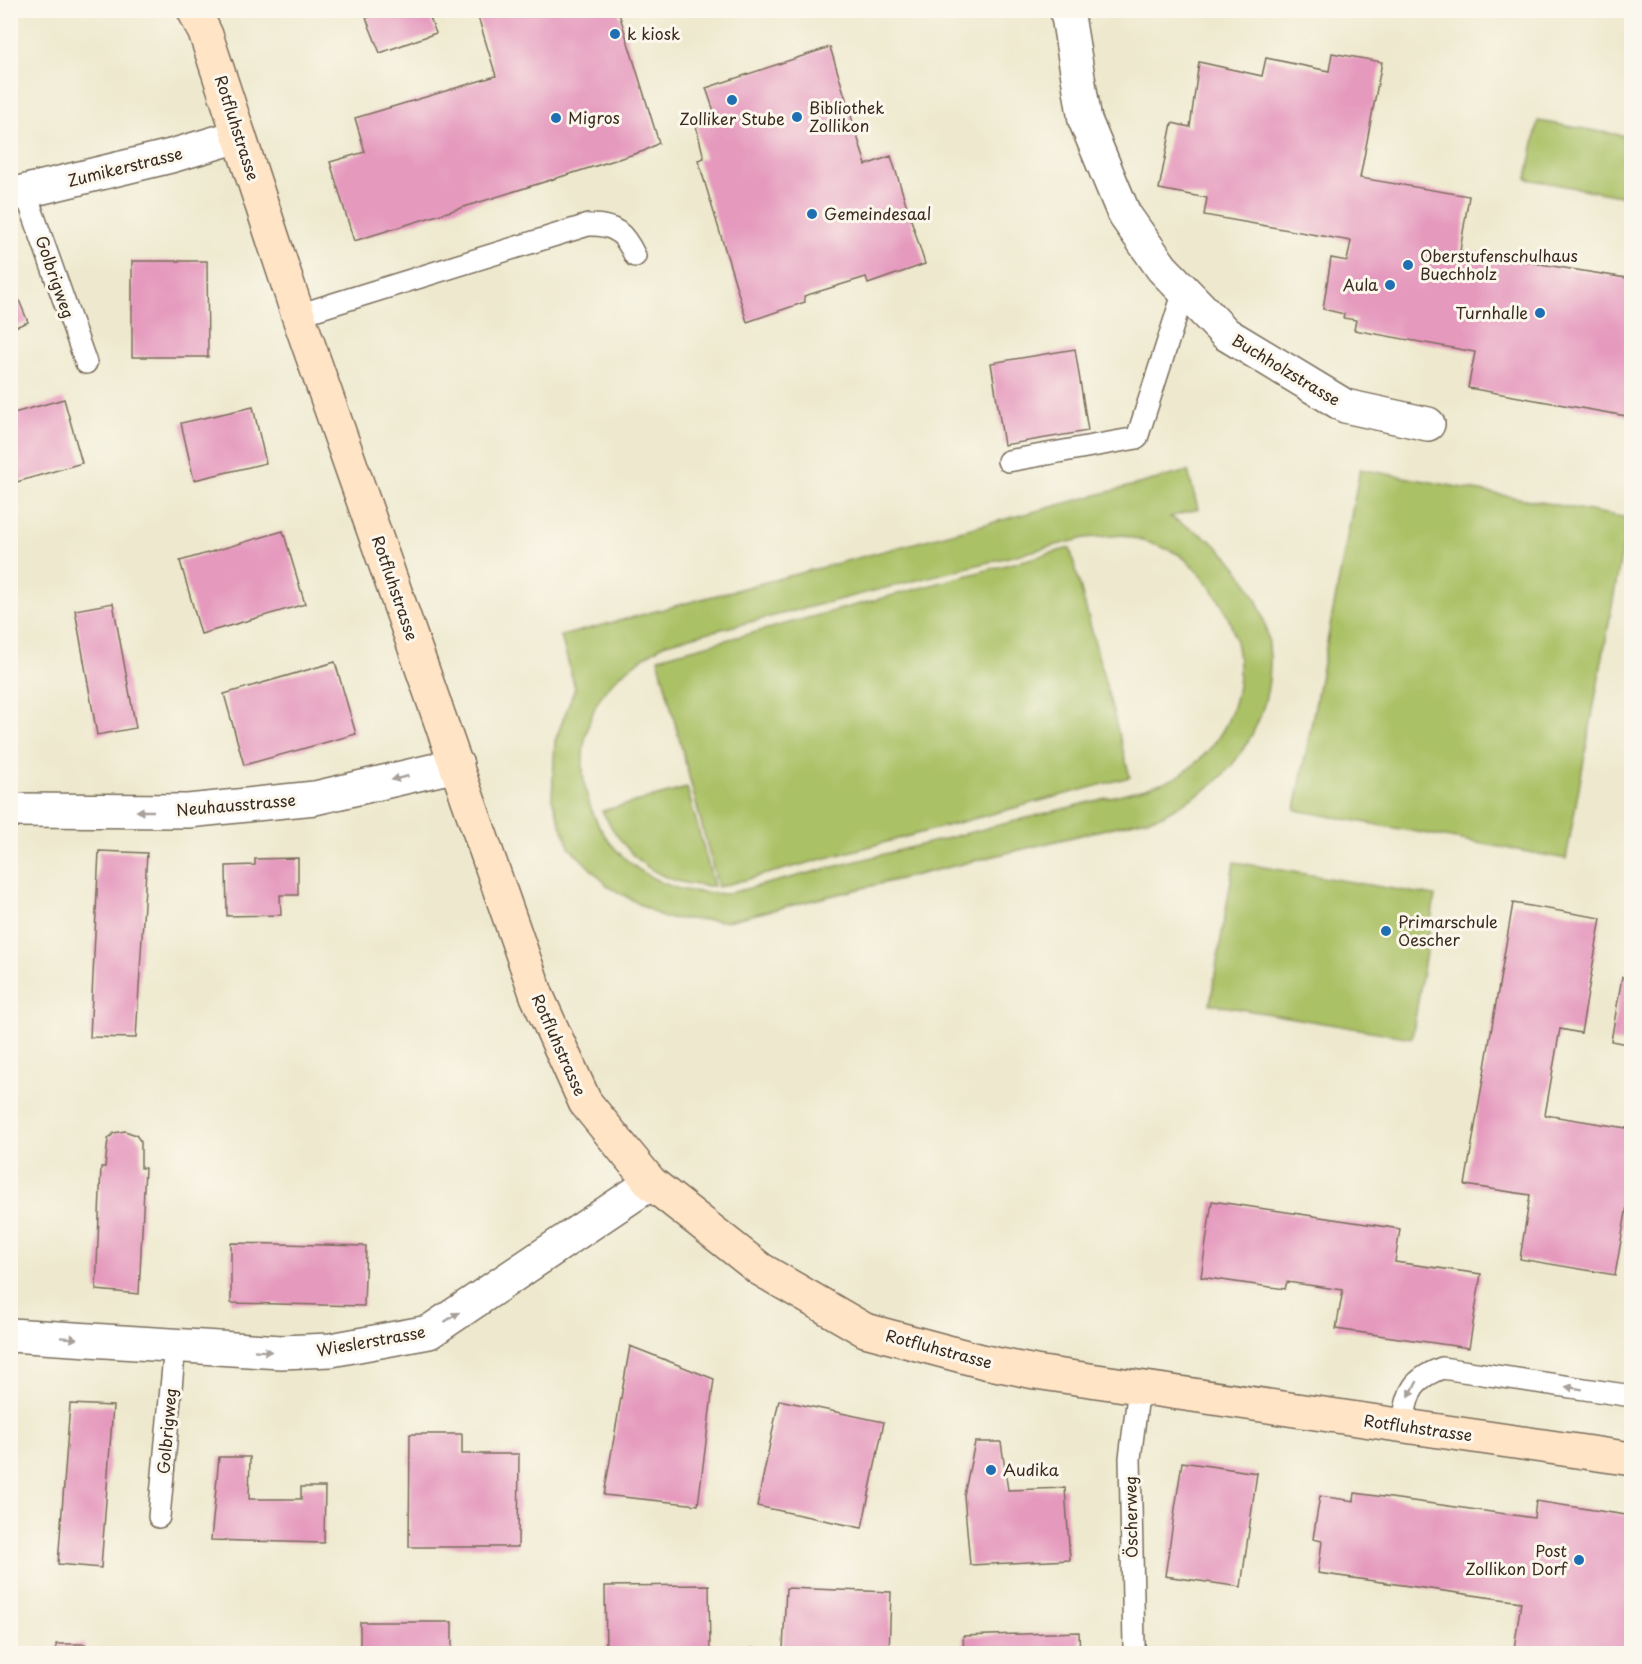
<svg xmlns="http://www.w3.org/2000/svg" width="1642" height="1664" viewBox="0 0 1642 1664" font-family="'Playpen Sans',sans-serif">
<rect width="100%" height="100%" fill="#fbf7ec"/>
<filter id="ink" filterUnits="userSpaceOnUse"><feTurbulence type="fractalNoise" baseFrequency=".0167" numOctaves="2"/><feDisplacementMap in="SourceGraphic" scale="12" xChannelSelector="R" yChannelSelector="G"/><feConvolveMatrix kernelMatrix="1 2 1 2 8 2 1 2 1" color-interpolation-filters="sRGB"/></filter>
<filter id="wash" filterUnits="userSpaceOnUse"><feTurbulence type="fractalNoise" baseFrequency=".008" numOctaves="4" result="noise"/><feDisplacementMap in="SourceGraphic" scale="24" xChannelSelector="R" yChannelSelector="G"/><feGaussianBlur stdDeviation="1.35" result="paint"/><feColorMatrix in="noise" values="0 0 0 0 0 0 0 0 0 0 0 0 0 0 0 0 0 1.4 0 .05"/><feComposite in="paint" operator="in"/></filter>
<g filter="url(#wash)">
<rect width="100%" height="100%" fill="#eee9ce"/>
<path fill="#abc166" stroke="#737642" stroke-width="1.5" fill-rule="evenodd" d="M 1538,121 L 1631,137 L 1631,198 L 1527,179 Z
M 1360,469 L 1628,518 L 1566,859 L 1295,810 Z
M 1188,471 L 1198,509 L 1170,517 C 1185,526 1204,534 1217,546 C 1286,610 1287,706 1224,774 C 1208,791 1182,803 1163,815 L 727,921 L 664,918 L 609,887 L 569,847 L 552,799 L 555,741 L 575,688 L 561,636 ZM 1124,535 C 1141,541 1160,545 1176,553 C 1192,561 1215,592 1223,607 C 1255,668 1238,736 1180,775 C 1171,781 1157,784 1146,788 L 726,894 C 710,892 691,893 676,888 C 598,862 562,782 595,707 C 608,678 641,659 666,643 L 1085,538 Z
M 1070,548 L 1130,777 L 718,887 L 658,658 Z
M 687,788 L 714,886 C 658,886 627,858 602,811 Z
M 1234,862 L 1435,896 L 1412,1038 L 1210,1004 Z"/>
<g id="blocks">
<path fill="#e599bd" d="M 366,10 L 427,10 L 436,33 L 380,53 L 366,18 L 369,17 Z
M 476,10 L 618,10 L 659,143 L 644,151 L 354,241 L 330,162 L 365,152 L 355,118 L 496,76 Z
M 830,47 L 866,165 L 891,156 L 925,264 L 868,284 L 866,277 L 804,296 L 805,302 L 747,322 L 698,160 L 704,158 L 696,126 L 717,120 L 706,88 Z
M 1332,53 L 1382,62 L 1360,178 L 1469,196 L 1460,251 L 1632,279 L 1632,417 L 1468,388 L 1475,352 L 1354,330 L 1356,320 L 1343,318 L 1344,314 L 1323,309 L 1331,258 L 1347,261 L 1351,241 L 1204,215 L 1207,198 L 1159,189 L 1172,123 L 1190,127 L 1199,62 L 1262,76 L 1266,58 L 1329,71 Z
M 132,261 L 207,261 L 208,357 L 132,357 Z
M 10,278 L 28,322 L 10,329 Z
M 1075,349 L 1088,431 L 1004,445 L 991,363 Z
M 64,399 L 82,463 L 10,484 L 10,414 Z
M 253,407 L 266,463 L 194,480 L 181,423 Z
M 283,531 L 305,604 L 201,634 L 180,561 Z
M 113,603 L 136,728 L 97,735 L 75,610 Z
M 335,662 L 356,734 L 244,765 L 224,694 Z
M 99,851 L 147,853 L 136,1038 L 90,1037 Z
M 298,858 L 298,895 L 280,895 L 281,915 L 227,916 L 226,866 L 255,865 L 255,859 Z
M 1513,903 L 1601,918 L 1581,1033 L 1560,1029 L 1545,1115 L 1632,1129 L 1632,1178 L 1615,1275 L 1520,1259 L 1530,1195 L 1465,1185 Z
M 1622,977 L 1632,979 L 1632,1045 L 1611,1041 Z
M 125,1131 L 136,1135 L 141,1142 L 141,1168 L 145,1168 L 139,1294 L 96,1290 L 101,1167 L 105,1167 L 108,1139 L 114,1133 Z
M 1212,1201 L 1400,1229 L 1395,1262 L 1481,1274 L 1469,1348 L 1336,1329 L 1343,1290 L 1287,1282 L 1285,1289 L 1201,1277 Z
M 231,1243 L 366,1246 L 364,1306 L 231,1303 Z
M 630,1346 L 714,1379 L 698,1505 L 604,1495 Z
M 779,1400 L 884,1422 L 862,1528 L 757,1506 Z
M 70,1404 L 113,1406 L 101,1568 L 58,1564 Z
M 410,1434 L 462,1434 L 462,1454 L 519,1454 L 518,1547 L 409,1547 Z
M 975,1442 L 1001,1442 L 1008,1490 L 1065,1488 L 1070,1560 L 970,1565 L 964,1495 Z
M 219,1457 L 250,1457 L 249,1499 L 301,1499 L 301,1487 L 325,1487 L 324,1543 L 211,1540 Z
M 1182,1462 L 1257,1473 L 1241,1587 L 1165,1576 Z
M 1355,1493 L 1534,1518 L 1536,1501 L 1632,1516 L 1632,1654 L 1544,1654 L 1514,1649 L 1521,1602 L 1318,1573 L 1322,1541 L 1313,1539 L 1320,1496 L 1354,1501 Z
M 709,1585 L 710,1654 L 606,1654 L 605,1586 Z
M 786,1588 L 891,1592 L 889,1654 L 752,1654 L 752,1648 L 783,1650 Z
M 360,1622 L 452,1622 L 452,1654 L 360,1654 Z
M 1079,1632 L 1080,1654 L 964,1654 L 963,1636 Z
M 56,1644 L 85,1644 L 84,1654 L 57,1654 Z"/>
</g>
</g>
<g filter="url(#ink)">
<use href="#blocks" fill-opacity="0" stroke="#7a6d5c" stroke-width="1.5"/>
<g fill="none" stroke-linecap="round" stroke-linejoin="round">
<g stroke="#7a6d5c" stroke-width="24">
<path id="service" d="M 25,191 L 86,363
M 298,315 L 588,225 C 615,224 624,233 635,256
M 1008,461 L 1137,438 L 1184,291
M 1402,1425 C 1409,1393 1408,1381 1442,1368 L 1632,1396
M 159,1517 L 175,1345
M 1134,1646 L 1130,1458 L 1139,1388"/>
</g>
<g stroke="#7a6d5c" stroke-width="36">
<path id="minor" d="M 1067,10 L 1085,120 L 1124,214 L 1162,268 L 1226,334 L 1345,406 L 1428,424
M 10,195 L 171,156 L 239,136
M 10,810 L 188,811 L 315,798 L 457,765
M 10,1335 L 281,1352 L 331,1350 L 429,1332 L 651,1183"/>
</g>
<g stroke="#7a6d5c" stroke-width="36">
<path id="secondary" d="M 194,10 L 206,35 L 298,315 L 537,996 L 585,1102 L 651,1183 L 760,1269 L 865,1330 L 985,1362 L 1035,1372 L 1632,1459"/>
</g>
<use href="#service" stroke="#fff" stroke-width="21"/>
<use href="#minor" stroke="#fff" stroke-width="33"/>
<use href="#secondary" stroke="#ffe4c6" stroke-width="33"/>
</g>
<defs><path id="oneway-solid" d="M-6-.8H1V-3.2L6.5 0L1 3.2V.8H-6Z" transform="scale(1.5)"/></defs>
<g fill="#a79f9a">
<use href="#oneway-solid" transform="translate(400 778) rotate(167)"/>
<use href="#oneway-solid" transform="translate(145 811) rotate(-180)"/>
<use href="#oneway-solid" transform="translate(452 1317) rotate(-33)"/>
<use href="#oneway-solid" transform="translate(69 1338) rotate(4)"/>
<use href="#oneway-solid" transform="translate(263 1351) rotate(4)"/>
<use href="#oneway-solid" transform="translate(1574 1388) rotate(-171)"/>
<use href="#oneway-solid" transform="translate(1413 1389) rotate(120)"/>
</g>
</g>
<g fill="#1f6fb2" stroke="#fbf7ec" stroke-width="2">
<circle cx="615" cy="34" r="6"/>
<circle cx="732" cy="100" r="6"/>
<circle cx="797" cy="117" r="6"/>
<circle cx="556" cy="118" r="6"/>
<circle cx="812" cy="214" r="6"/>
<circle cx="1408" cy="265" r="6"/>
<circle cx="1390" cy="285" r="6"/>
<circle cx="1540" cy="313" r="6"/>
<circle cx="1386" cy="931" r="6"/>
<circle cx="991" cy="1470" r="6"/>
<circle cx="1579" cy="1560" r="6"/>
</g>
<g text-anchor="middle" stroke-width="6" stroke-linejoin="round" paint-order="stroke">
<g font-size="16" fill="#3b2a1e" stroke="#fbf7ec" text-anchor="start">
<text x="627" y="40">k kiosk</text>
<text x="809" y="114">Bibliothek<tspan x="809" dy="18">Zollikon</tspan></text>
<text x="568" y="124">Migros</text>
<text x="732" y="125" text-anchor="middle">Zolliker Stube</text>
<text x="824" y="220">Gemeindesaal</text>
<text x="1420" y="262">Oberstufenschulhaus<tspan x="1420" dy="18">Buechholz</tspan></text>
<text x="1378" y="291" text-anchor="end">Aula</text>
<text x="1528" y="319" text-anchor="end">Turnhalle</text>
<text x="1398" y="928">Primarschule<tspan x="1398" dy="18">Oescher</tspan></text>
<text x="1003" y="1476">Audika</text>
<text x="1567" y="1557" text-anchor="end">Post<tspan x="1567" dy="18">Zollikon Dorf</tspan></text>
</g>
<g font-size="16" fill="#3b2a1e" stroke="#fbf7ec">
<text transform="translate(237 128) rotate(72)" y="6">Rotfluhstrasse</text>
<text transform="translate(125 167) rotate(-14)" y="6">Zumikerstrasse</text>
<text transform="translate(55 277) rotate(71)" y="6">Golbrigweg</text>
<text transform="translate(1286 370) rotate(31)" y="6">Buchholzstrasse</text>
<text transform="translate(395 588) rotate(71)" y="6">Rotfluhstrasse</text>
<text transform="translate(236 805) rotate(-5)" y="6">Neuhausstrasse</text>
<text transform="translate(559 1045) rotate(66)" y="6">Rotfluhstrasse</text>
<text transform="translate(371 1341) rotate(-10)" y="6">Wieslerstrasse</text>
<text transform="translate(939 1349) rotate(15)" y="6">Rotfluhstrasse</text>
<text transform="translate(1418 1428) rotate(8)" y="6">Rotfluhstrasse</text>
<text transform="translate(167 1431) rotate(-85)" y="6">Golbrigweg</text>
<text transform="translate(1131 1517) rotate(-91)" y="6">Öscherweg</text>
</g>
</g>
<rect width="1642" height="1664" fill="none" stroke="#fbf7ec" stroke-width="36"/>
</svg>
